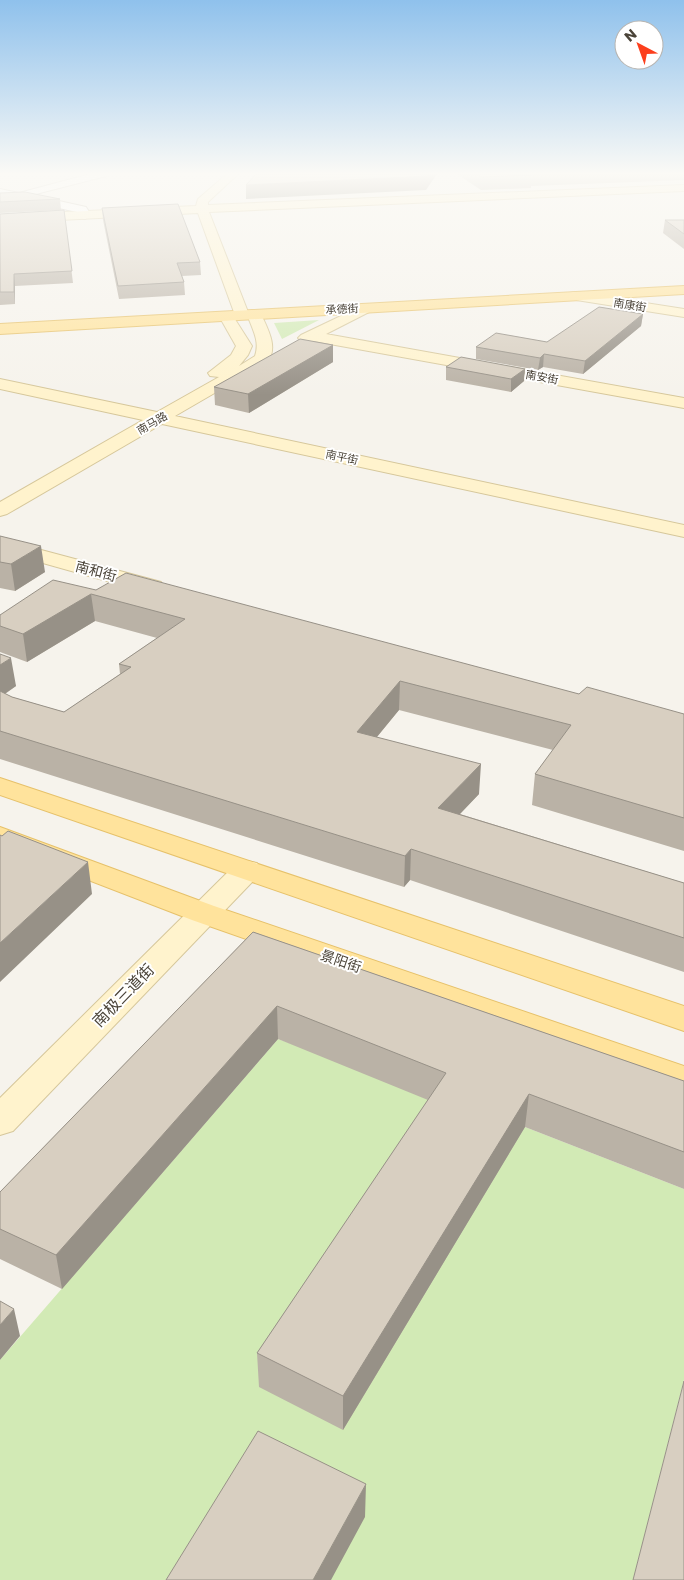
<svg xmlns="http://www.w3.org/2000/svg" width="684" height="1580" viewBox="0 0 684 1580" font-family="Poppins,'Noto Sans SC',sans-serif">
<rect width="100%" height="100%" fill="#f6f3ec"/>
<path fill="#d2eab5" d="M 319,320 L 282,339 L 274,323 Z
M 278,1039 L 525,1127 L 684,1189 L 684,1380 L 633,1580 L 0,1580 L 0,1360 Z"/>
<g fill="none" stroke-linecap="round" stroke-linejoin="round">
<g stroke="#c2bbae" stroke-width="2">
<path id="street" d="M 90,174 L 107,174 L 106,176 L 32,195 L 86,207 L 91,215 L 85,219 L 81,218 L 77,212 L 0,195 L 0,189 L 19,193 Z"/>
</g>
<g stroke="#d6c79b" stroke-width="2">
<path id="secondary" d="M 227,174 L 238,174 L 208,202 L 208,205 L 684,185 L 684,191 L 209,212 L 248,312 L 254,310 L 259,311 L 261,314 C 268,330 278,346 268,362 L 175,416 L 684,525 L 684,537 L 162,424 L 7,514 L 0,516 L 0,502 L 143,420 L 0,389 L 0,379 L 157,412 L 219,377 L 210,376 L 208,373 L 231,355 L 236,346 L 219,316 L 221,313 L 231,313 L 252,346 L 248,355 L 239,366 L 255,356 C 260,342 253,330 248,317 L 242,319 L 237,318 L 235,315 L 198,213 L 0,223 L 0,215 L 196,206 L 198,199 Z
M 575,292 L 684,309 L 684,317 L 570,299 L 568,296 L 570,293 Z
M 366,304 L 371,305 L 373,308 L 371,311 L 326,334 L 684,398 L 684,408 L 313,341 L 306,343 L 301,341 L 298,338 L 301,335 Z
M 0,539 L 161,582 L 164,587 L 161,592 L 153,594 L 0,551 Z
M 247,861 L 257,863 L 262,870 L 257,877 L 13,1131 L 0,1135 L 0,1098 L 237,863 Z"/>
</g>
<g stroke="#e6c16a" stroke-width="2">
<path id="primary" d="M 684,286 L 684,294 L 0,334 L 0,324 Z
M 0,778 L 684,1006 L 684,1031 L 0,795 Z
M 0,827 L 214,906 L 684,1066 L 684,1093 L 192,920 L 0,846 Z"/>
</g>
<use href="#street" fill="#fff" fill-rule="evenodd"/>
<use href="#secondary" fill="#fff3cd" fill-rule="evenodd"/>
<use href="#primary" fill="#ffe39c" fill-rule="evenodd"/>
</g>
<path fill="#bab2a6" d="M 457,174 L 684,174 L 684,180 L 531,186 L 531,188 L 481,190 Z
M 0,193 L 60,199 L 61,210 L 0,213 Z
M 102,208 L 200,262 L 201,275 L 182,276 L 184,282 L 185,295 L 119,299 L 103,220 Z
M 64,210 L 73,283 L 15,286 L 15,304 L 0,305 L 0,214 Z
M 665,220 L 684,220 L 684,249 L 663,233 Z
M 643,314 L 641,326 L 583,374 L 543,367 L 538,370 L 476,359 L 476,347 L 547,342 Z
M 333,345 L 333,362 L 249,413 L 215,405 L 214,387 Z
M 446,367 L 525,369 L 524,381 L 511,392 L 446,380 Z
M 0,536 L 45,572 L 15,591 L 0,588 Z
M 96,590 L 579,694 L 684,714 L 684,851 L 532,805 L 535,774 L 553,750 L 399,710 L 377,737 L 479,794 L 460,814 L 684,883 L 684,972 L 410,880 L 404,887 L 0,759 L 0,654 L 16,686 L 5,694 L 12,697 L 64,712 L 120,674 L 119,664 L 157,638 L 95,621 L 27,662 L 0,652 L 0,615 Z
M 253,932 L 684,1081 L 684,1189 L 525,1127 L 343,1430 L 259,1387 L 257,1353 L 428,1100 L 278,1039 L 62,1289 L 0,1259 L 0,1192 Z"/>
<path fill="#979187" d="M 428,174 L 437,174 L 426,190 L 246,199 L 246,185 Z
M 14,274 L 15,286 L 15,304 L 14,292 Z
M 643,314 L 641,326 L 583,374 L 585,361 Z
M 333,345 L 333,362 L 249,413 L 248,394 Z
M 544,354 L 543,367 L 538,370 L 540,358 Z
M 525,369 L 524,381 L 511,392 L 511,379 Z
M 41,546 L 45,572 L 15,591 L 11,564 Z
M 91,594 L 95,621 L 27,662 L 23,634 Z
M 11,658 L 16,686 L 0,697 L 0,665 Z
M 400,681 L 399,710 L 357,761 L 357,732 Z
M 481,764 L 479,794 L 437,838 L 438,808 Z
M 411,849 L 410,880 L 404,887 L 405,856 Z
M 88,862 L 92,894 L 0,982 L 0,943 Z
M 277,1006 L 278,1039 L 62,1289 L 56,1255 Z
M 529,1094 L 525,1127 L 343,1430 L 343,1396 Z
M 14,1309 L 20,1336 L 0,1360 L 0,1325 Z
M 366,1484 L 365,1517 L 331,1580 L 313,1580 Z"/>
<path fill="#d8cfc1" stroke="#979187" d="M 256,174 L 428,174 L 427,176 L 246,185 Z
M 477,174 L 532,174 L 532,175 L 482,177 Z
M 25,192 L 60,199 L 0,202 L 0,193 Z
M 178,204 L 200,262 L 177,263 L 184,282 L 118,286 L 102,208 Z
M 64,210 L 72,271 L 14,274 L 14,292 L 0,292 L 0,214 Z
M 665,220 L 684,220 L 684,234 Z
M 599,307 L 643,314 L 585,361 L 544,354 L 540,358 L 476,347 L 496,333 L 547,342 Z
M 300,339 L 333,345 L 248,394 L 214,387 Z
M 461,357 L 525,369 L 511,379 L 446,367 Z
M 0,536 L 41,546 L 11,564 L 0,562 Z
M 126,573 L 579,694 L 587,687 L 684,714 L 684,818 L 535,774 L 571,725 L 400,681 L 357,732 L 481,764 L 438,808 L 684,883 L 684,938 L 411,849 L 405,856 L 0,731 L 0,691 L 12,697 L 64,712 L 131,667 L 119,664 L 185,619 L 91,594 L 23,634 L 0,626 L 0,615 L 53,580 L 96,590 Z
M 0,654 L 11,658 L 0,665 Z
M 8,831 L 88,862 L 0,943 L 0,835 L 2,836 Z
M 253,932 L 684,1081 L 684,1152 L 529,1094 L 343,1396 L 257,1353 L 446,1073 L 277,1006 L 56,1255 L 0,1229 L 0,1192 Z
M 0,1301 L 14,1309 L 0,1325 Z
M 684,1381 L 684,1580 L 633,1580 Z
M 258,1431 L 366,1484 L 313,1580 L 166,1580 Z"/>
<linearGradient id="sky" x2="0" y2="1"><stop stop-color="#8fc1ec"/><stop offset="0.44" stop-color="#fbfaf6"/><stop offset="1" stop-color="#fbfaf6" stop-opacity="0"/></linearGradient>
<rect width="684" height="395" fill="url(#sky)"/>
<g text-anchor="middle" stroke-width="4" stroke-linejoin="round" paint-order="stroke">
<g font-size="11" fill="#4b4439" stroke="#fff">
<text transform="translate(630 305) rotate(9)" y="4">南康街</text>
<text transform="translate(342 309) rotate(-3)" y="4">承德街</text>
<text transform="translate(542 377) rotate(10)" y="4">南安街</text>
<text transform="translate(152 423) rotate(-30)" y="4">南马路</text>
<text transform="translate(342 457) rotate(12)" y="4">南平街</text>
</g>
<g font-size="14" fill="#4b4439" stroke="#fff">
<text transform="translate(96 571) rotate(15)" y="5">南和街</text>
<text transform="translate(341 961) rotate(19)" y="5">景阳街</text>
</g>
<g font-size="16" fill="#4b4439" stroke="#fff">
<text transform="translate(123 995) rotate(-46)" y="6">南极三道街</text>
</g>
</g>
<g transform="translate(639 45) rotate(319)"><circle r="24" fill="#ffffff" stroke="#b7b4b0"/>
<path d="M0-4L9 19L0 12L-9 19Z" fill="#fc3f1d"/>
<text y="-8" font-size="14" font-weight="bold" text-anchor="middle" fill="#4b4439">N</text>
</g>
</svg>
